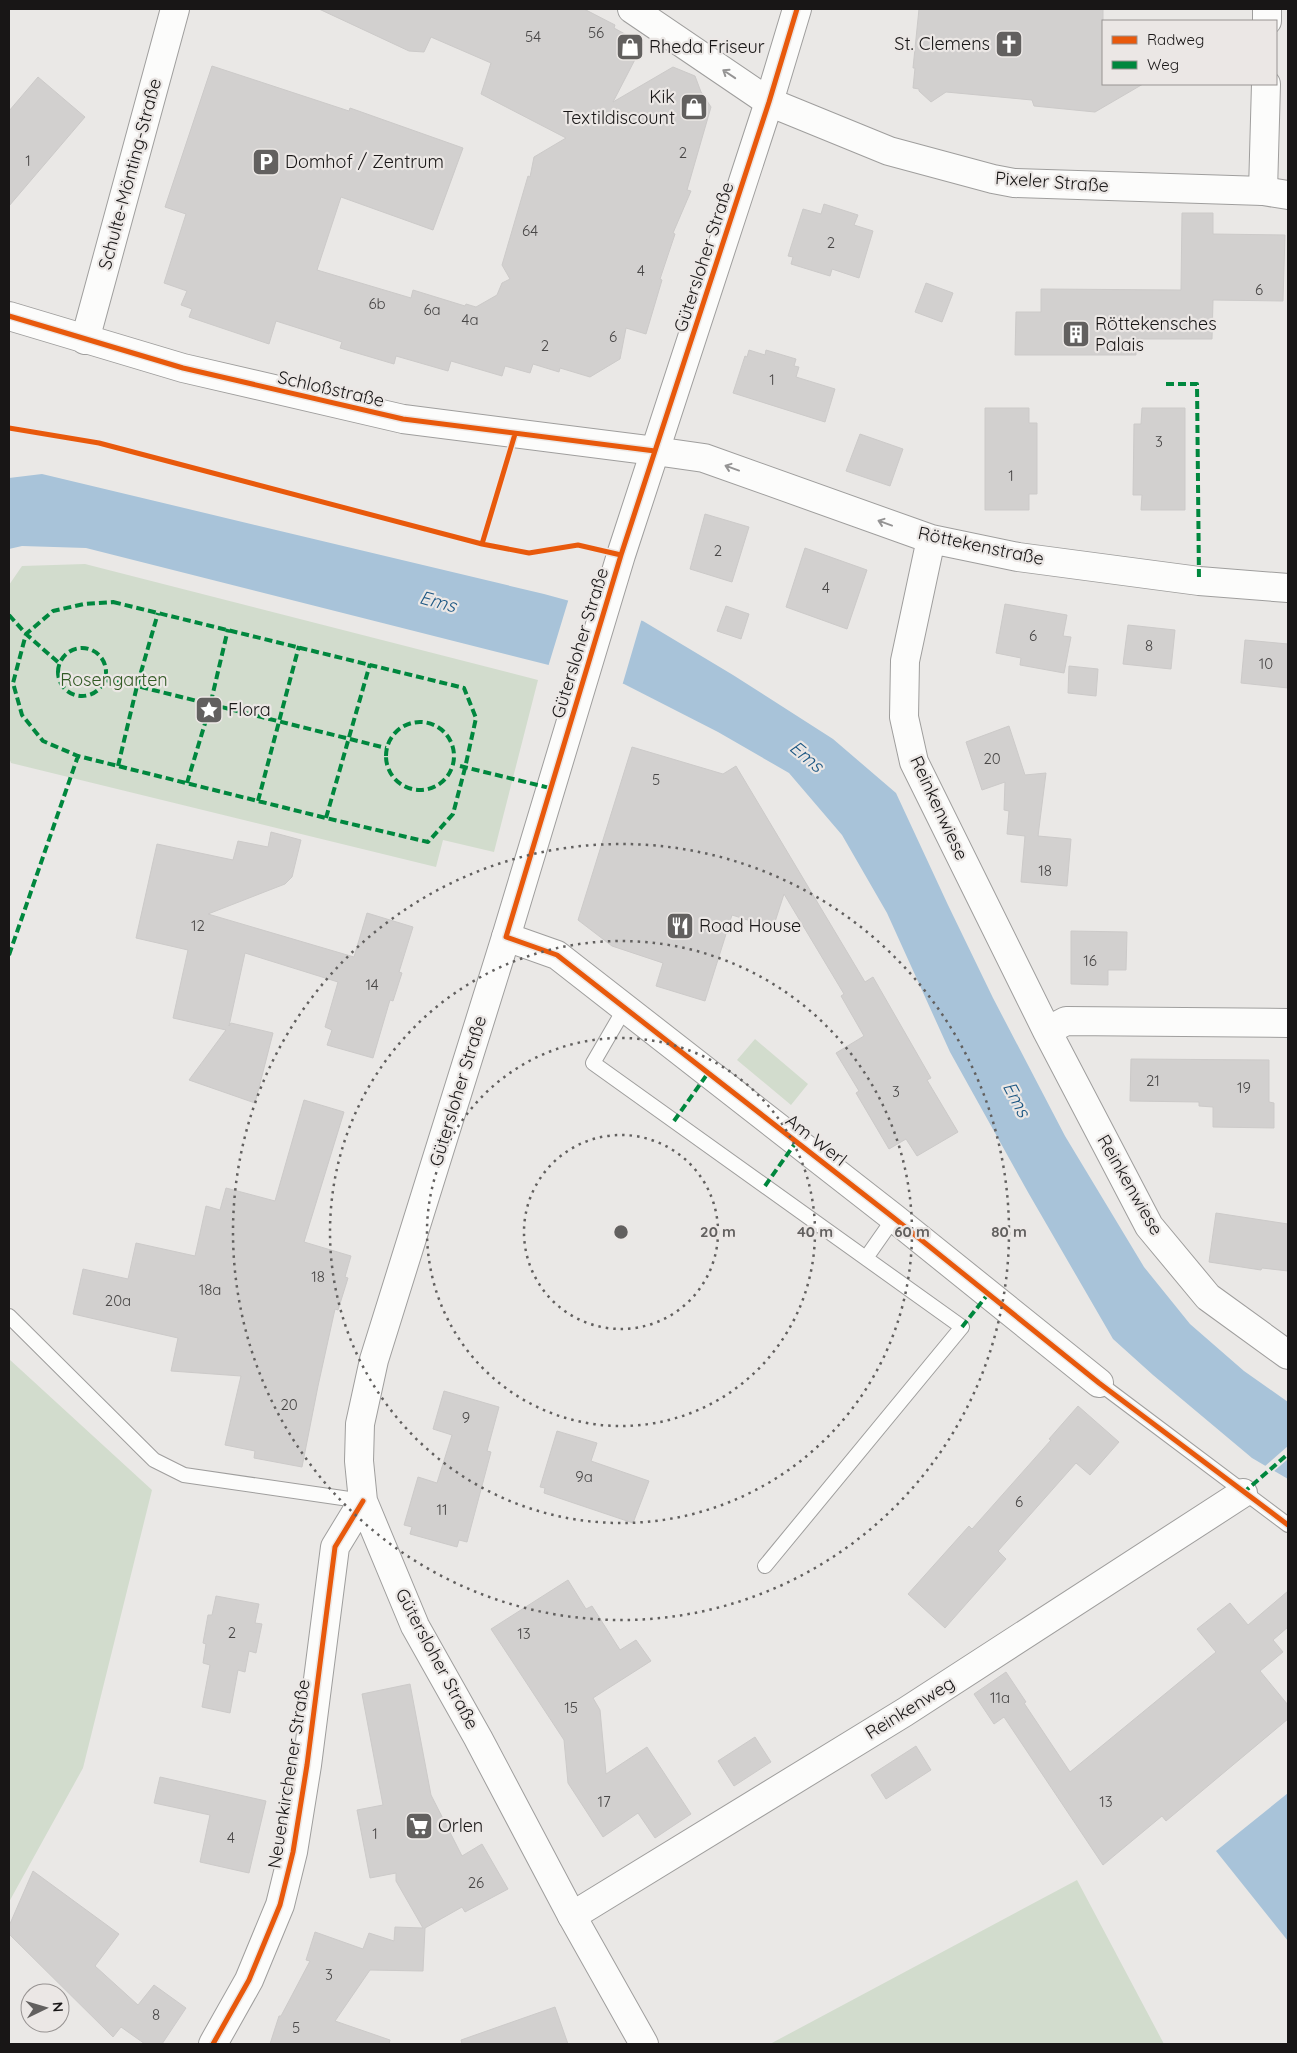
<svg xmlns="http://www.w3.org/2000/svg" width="1297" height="2053" viewBox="0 0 1297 2053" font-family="Quicksand,sans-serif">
<rect width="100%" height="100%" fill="#eae8e6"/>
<path fill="#d2dccd" d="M 85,564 L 538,680 L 494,852 L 443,840 L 436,867 L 11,763 L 9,758 L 9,585 L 22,566 Z
M 755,1039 L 808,1084 L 791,1105 L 737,1060 Z
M 9,1359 L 152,1490 L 83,1768 L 9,1902 Z
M 1077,1880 L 1164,2044 L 770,2044 Z"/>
<path fill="#a8c3d9" d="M 42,474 L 544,594 L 643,621 L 733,675 L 833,739 L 896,793 L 948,905 L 993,998 L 1065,1136 L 1144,1267 L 1190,1324 L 1244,1371 L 1288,1402 L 1288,1479 L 1252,1458 L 1153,1375 L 1113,1339 L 1029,1194 L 950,1052 L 887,913 L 842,835 L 789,773 L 718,732 L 624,684 L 86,548 L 22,546 L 9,549 L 9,478 Z
M 1288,1793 L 1288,1941 L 1216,1851 Z"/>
<path fill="#eae8e6" d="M 569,598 L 642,618 L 622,686 L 548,667 Z
M 1288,1446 L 1288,1459 L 1273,1472 L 1264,1467 Z"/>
<path fill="#d2d0cf" stroke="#cccac9" d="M 319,9 L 584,9 L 615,25 L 614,28 L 643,44 L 613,102 L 673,67 L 695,76 L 701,92 L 711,107 L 687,190 L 691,191 L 673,233 L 675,234 L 660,279 L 662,280 L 646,334 L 626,328 L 620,359 L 590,377 L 560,368 L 559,372 L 533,364 L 530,373 L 505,366 L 502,376 L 451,361 L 448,371 L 396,356 L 394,364 L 340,348 L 342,342 L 276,321 L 269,344 L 189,317 L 192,309 L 181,305 L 187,291 L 164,283 L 186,214 L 165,207 L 212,66 L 349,111 L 350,108 L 463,148 L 433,230 L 341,197 L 317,270 L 411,298 L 413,290 L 465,306 L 466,304 L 476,307 L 497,295 L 502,283 L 510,279 L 502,265 L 528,176 L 530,177 L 534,157 L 566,138 L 481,94 L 491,63 L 431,37 L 424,52 L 409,51 Z
M 919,9 L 1103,9 L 1103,84 L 1143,84 L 1095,112 L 1034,106 L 1032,100 L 946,92 L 931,102 L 919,91 L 919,89 L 913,88 L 915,68 L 913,68 Z
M 38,77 L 85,117 L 9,206 L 9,111 Z
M 824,204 L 858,215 L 854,225 L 873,231 L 859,278 L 832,269 L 830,276 L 791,264 L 793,257 L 788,256 L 803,209 L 821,214 Z
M 1182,213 L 1213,213 L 1213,234 L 1285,235 L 1283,301 L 1213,300 L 1212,339 L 1136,339 L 1136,355 L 1015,355 L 1016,312 L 1041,312 L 1041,289 L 1181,290 Z
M 926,283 L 953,293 L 942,322 L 915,312 Z
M 749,350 L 765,355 L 766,350 L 796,359 L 794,366 L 799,367 L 796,377 L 835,389 L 825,422 L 733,393 L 745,356 L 747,357 Z
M 985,408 L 1029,408 L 1029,423 L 1037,423 L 1037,494 L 1029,494 L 1029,510 L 985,510 Z
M 1142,408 L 1185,408 L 1185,510 L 1141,510 L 1142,495 L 1133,495 L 1134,424 L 1141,424 Z
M 860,434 L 903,449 L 890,486 L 846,471 Z
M 705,514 L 749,527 L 732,582 L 690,569 Z
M 805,548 L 867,570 L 847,629 L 786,607 Z
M 1005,604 L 1067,615 L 1063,636 L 1071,637 L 1064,673 L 1020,665 L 1021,658 L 996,653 Z
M 726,606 L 749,614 L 741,639 L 717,631 Z
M 1128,625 L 1175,630 L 1171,669 L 1123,664 Z
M 1245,640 L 1288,644 L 1288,688 L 1241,683 Z
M 1069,666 L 1098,669 L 1096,696 L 1068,693 Z
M 1009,726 L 1025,775 L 1046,773 L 1038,836 L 1071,839 L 1067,886 L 1021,882 L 1025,836 L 1007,834 L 1009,811 L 1004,810 L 1005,782 L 982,790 L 966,742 Z
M 632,747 L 723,774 L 736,766 L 865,982 L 873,977 L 931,1078 L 927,1080 L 958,1132 L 917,1156 L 906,1139 L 889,1149 L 856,1093 L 859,1091 L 836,1053 L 864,1036 L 841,996 L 844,994 L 784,894 L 773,928 L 732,915 L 705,1001 L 656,986 L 663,963 L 612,946 L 578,920 Z
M 271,832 L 301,840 L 292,877 L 285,884 L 208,914 L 354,957 L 367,913 L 413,927 L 399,972 L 402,973 L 393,1001 L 390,1000 L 373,1058 L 327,1045 L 332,1030 L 325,1027 L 338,982 L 245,953 L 229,1026 L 231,1023 L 273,1033 L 255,1103 L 189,1080 L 226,1030 L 173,1018 L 188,950 L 136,938 L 157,844 L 233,860 L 238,841 L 268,847 Z
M 1071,931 L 1127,932 L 1126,970 L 1108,970 L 1108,985 L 1071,984 Z
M 1131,1059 L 1269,1060 L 1269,1102 L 1274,1103 L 1274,1128 L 1213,1127 L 1213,1107 L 1199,1106 L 1199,1102 L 1130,1101 Z
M 304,1100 L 344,1112 L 304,1242 L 351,1256 L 345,1277 L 348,1278 L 338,1310 L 335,1309 L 318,1386 L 302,1467 L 254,1458 L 255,1451 L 225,1445 L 241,1376 L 171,1371 L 178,1338 L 73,1314 L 83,1269 L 128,1279 L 136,1243 L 195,1256 L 206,1206 L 220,1210 L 226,1188 L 275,1201 Z
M 1216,1213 L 1288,1224 L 1288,1271 L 1262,1268 L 1261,1270 L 1209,1262 Z
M 444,1391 L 499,1407 L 487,1451 L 491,1452 L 467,1542 L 459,1540 L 457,1547 L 410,1534 L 412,1527 L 404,1525 L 418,1477 L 437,1483 L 452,1435 L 433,1429 Z
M 1078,1406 L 1119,1442 L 1090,1475 L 1076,1463 L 998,1551 L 1006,1559 L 945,1628 L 908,1594 L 969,1526 L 972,1529 L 1051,1440 L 1049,1439 Z
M 557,1431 L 597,1443 L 591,1461 L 649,1481 L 633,1523 L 544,1493 L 545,1488 L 540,1487 Z
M 568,1580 L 586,1609 L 592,1606 L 620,1650 L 636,1640 L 651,1661 L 593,1698 L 600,1710 L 606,1774 L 647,1747 L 691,1814 L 655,1838 L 638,1813 L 603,1837 L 568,1783 L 564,1740 L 491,1629 Z
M 1288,1591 L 1288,1627 L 1273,1640 L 1283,1652 L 1260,1671 L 1288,1705 L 1288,1719 L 1166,1821 L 1162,1816 L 1103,1865 L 1004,1717 L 994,1724 L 974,1694 L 1006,1672 L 1026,1702 L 1024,1703 L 1070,1772 L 1216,1652 L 1197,1629 L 1230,1603 L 1248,1625 Z
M 216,1596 L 259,1604 L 255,1623 L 262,1624 L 256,1653 L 249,1651 L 245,1672 L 238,1670 L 230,1713 L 202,1707 L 210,1665 L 203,1663 L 206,1644 L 203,1643 L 208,1615 L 212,1615 Z
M 410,1684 L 431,1795 L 462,1856 L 482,1844 L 508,1889 L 465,1912 L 462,1907 L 425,1928 L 423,1971 L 370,1970 L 335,2021 L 390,2040 L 389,2044 L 270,2044 L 279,2016 L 281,2016 L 310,1961 L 306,1960 L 315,1932 L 363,1949 L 369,1933 L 394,1941 L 395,1927 L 423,1928 L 396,1881 L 396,1873 L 370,1878 L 357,1810 L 383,1805 L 362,1694 Z
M 755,1737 L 771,1762 L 734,1786 L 718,1761 Z
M 916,1746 L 931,1770 L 886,1799 L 871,1775 Z
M 160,1777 L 266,1801 L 249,1873 L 200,1862 L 210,1815 L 154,1803 Z
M 33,1871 L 119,1934 L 95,1966 L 138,2005 L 154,1985 L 186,2008 L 162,2044 L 145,2044 L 121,2027 L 113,2037 L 9,1934 L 9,1926 Z
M 555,2007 L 568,2044 L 462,2044 L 461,2040 Z"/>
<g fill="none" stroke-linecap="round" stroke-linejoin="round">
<g stroke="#9f9e9d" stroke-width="16">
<path id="service" d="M 625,1008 L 593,1063 L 962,1327 L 765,1566
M 866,1258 L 894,1218
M 9,1316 L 154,1460 L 184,1475 L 363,1501
M 1099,1383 L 1288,1525"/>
</g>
<g stroke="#9f9e9d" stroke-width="30">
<path id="minor" d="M 632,9 L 769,102
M 1267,21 L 1267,9
M 1263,191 L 1266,84
M 85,340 L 175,9
M 655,451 L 704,458 L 931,539 L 1018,557 L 1131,572 L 1199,581 L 1288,588
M 931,539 L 905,661 L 904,717 L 914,762 L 1047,1031 L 1149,1226 L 1208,1297 L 1288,1355
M 506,937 L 557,955 L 894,1218 L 1099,1383
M 1047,1031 L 1066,1021 L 1288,1023
M 572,1916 L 905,1712 L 1243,1493"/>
</g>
<g stroke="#9f9e9d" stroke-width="30">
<path id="tertiary" d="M 9,316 L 183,368 L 403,419 L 655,451"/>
</g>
<g stroke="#9f9e9d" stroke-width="30">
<path id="secondary" d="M 769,102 L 889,151 L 993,179 L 1014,183 L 1263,191 L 1288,195
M 213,2044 L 249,1980 L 280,1905 L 293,1852 L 307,1765 L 335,1547 L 363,1501
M 644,2044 L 572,1916 L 478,1738 L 415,1626 L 363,1501 L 359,1461 L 360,1424 L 374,1360 L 506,937 L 621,555 L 769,102 L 797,9"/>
</g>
<use href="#service" stroke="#fcfcfb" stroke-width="14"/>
<use href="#minor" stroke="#fcfcfb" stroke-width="28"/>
<use href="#tertiary" stroke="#fcfcfb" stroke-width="28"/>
<use href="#secondary" stroke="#fcfcfb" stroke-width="28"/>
<path stroke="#00873e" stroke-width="4" stroke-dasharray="8 4" stroke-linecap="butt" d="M 1166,384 L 1197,384 L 1199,581
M 113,602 L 464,688 L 476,718 L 465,768 L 453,814 L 428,842 L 326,818 L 78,756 L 43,741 L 22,715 L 13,683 L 26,634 L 53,611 L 84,604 Z
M 9,615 L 26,634 L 60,664
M58 672a24 24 0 1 1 48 0a24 24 0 1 1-48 0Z
M 105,680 L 137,686 L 386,748
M386 756a34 34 0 1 1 68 0a34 34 0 1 1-68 0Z
M 118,766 L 137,686 L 158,613
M 460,766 L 550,788
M 187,783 L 209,710 L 228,629
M 258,801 L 299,646
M 326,818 L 370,664
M 9,955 L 78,756
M 674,1121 L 708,1073
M 765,1186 L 796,1142
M 962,1327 L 988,1294
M 1243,1493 L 1288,1454"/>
<g stroke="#ebe7e5" stroke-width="8">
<path id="cycleway" d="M 797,9 L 769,102 L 621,555 L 506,937 L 557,955 L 894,1218 L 1099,1383 L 1288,1525
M 9,316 L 183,368 L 403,419 L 655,451
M 9,428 L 99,443 L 482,544 L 529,553 L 578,545 L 621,555
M 482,544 L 515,434
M 213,2044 L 249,1980 L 280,1905 L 293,1852 L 307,1765 L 335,1547 L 363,1501"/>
</g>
<use href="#cycleway" stroke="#e8590c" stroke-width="5"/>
</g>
<defs><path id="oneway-shaft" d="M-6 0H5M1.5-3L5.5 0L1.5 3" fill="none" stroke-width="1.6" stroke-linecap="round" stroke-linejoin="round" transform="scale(1.25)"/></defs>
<g stroke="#959494">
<use href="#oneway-shaft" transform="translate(729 74) rotate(-146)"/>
<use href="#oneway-shaft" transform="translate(732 468) rotate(-160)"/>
<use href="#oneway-shaft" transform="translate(885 523) rotate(-160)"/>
</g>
<g fill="none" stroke="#62605f" stroke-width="2.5" stroke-dasharray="2.5 5">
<circle cx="621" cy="1232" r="97"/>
<circle cx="621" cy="1232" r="194"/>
<circle cx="621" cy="1232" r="291"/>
<circle cx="621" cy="1232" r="388"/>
</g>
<defs>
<g id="church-square" transform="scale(1.4375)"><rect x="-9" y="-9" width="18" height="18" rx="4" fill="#62605f" stroke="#ebe7e5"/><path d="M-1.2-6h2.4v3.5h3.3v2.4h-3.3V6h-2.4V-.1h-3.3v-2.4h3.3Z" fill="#fff"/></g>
<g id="shop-square" transform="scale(1.4375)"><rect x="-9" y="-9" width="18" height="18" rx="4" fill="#62605f" stroke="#ebe7e5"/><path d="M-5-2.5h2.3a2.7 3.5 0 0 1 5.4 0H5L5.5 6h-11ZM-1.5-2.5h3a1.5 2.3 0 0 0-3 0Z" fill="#fff"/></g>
<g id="parking-square" transform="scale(1.4375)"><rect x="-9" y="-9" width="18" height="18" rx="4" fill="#62605f" stroke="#ebe7e5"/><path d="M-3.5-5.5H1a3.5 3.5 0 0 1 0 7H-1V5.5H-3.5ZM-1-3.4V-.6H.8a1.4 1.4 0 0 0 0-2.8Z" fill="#fff"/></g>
<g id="building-square" transform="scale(1.4375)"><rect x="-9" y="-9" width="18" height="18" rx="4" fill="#62605f" stroke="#ebe7e5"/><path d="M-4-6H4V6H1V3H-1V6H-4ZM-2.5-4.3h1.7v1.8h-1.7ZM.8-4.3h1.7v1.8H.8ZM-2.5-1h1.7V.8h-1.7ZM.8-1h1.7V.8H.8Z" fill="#fff"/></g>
<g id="sight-square" transform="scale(1.4375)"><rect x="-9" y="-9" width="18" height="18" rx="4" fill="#62605f" stroke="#ebe7e5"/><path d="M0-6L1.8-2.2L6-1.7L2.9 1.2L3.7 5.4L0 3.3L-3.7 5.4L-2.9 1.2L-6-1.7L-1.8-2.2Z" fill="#fff"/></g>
<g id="restaurant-square" transform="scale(1.4375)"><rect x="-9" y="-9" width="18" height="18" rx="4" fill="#62605f" stroke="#ebe7e5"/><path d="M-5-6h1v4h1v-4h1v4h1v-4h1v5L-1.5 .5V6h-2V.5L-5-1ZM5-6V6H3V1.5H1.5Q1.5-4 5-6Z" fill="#fff"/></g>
<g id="supermarket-square" transform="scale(1.4375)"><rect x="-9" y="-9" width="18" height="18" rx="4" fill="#62605f" stroke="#ebe7e5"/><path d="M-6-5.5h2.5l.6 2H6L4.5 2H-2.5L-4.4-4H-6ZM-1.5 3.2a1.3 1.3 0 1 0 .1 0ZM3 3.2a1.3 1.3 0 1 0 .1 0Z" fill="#fff"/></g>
</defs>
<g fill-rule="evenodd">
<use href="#church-square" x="1009" y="44"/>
<use href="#shop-square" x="630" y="47"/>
<use href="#shop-square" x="694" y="107"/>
<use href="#parking-square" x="266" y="162"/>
<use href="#building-square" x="1076" y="334"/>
<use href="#sight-square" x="209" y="710"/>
<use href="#restaurant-square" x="680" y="926"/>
<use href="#supermarket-square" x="419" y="1826"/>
</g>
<g text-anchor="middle" stroke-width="4.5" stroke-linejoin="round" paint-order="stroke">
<g font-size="15" fill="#484646">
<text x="596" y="38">56</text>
<text x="533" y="42">54</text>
<text x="683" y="158">2</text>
<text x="28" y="166">1</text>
<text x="530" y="236">64</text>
<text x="831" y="248">2</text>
<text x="641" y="276">4</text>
<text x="1259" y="295">6</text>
<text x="377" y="309">6b</text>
<text x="432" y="315">6a</text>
<text x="470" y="325">4a</text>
<text x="613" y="342">6</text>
<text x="545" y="351">2</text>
<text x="772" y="385">1</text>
<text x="1159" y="447">3</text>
<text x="1011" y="481">1</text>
<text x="718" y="556">2</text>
<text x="826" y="593">4</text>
<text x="1033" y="641">6</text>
<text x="1149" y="651">8</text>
<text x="1266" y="669">10</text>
<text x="992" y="764">20</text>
<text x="656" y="785">5</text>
<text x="1045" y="876">18</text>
<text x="198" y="931">12</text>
<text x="1090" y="966">16</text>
<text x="372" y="990">14</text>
<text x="1153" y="1086">21</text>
<text x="1244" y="1093">19</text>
<text x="896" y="1097">3</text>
<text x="318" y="1282">18</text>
<text x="210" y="1295">18a</text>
<text x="118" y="1306">20a</text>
<text x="289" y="1410">20</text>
<text x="466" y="1423">9</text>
<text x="584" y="1482">9a</text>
<text x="1019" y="1507">6</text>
<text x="442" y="1515">11</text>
<text x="232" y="1638">2</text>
<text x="524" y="1639">13</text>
<text x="1000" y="1703">11a</text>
<text x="571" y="1713">15</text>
<text x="604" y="1807">17</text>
<text x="1106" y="1807">13</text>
<text x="375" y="1839">1</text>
<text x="231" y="1843">4</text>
<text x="476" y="1888">26</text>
<text x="329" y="1980">3</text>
<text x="156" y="2020">8</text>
<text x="296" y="2033">5</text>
</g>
<g font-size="18" fill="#181616" stroke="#ebe7e5" text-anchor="start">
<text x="990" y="50" text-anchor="end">St. Clemens</text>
<text x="649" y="53">Rheda Friseur</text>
<text x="675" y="103" text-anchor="end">Kik<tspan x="675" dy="21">Textildiscount</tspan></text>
<text x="285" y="168">Domhof / Zentrum</text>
<text x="1095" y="330">Röttekensches<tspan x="1095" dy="21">Palais</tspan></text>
<text x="228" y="716">Flora</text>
<text x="699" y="932">Road House</text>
<text x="438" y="1832">Orlen</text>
</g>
<g font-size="18" fill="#181616" stroke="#ebe7e5">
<text transform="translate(130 174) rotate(-75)" y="6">Schulte-Mönting-Straße</text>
<text transform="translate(1052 182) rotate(4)" y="6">Pixeler Straße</text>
<text transform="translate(704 257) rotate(-72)" y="6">Gütersloher Straße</text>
<text transform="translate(331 389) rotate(13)" y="6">Schloßstraße</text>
<text transform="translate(981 546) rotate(12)" y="6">Röttekenstraße</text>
<text transform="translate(580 643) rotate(-73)" y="6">Gütersloher Straße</text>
<text transform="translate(939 808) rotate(65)" y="6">Reinkenwiese</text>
<text transform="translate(458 1091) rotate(-73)" y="6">Gütersloher Straße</text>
<text transform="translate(816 1140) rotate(38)" y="6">Am Werl</text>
<text transform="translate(1130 1185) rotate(60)" y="6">Reinkenwiese</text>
<text transform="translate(437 1659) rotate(62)" y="6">Gütersloher Straße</text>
<text transform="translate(910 1708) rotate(-32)" y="6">Reinkenweg</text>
<text transform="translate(289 1774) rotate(-81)" y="6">Neuenkirchener Straße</text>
</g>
<g font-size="18" fill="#325a24" stroke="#ebe7e5">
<text x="114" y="686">Rosengarten</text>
</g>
<g font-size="19" font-style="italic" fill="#1d5884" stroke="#ebe7e5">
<text transform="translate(438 601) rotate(15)" y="7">Ems</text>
<text transform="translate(807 756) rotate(40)" y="7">Ems</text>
<text transform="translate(1017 1099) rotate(62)" y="7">Ems</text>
</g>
</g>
<circle cx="621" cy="1232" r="8" fill="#62605f" stroke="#ebe7e5" stroke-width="2.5"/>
<g font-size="15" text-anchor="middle" font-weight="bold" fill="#62605f" stroke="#ebe7e5" stroke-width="4.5" stroke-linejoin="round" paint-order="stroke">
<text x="718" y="1237">20 m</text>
<text x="815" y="1237">40 m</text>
<text x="912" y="1237">60 m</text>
<text x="1009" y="1237">80 m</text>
</g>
<rect width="1297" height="2053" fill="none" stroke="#181616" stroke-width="20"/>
<rect x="1102" y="20" width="175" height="65" fill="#ebe7e5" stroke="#979392"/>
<rect x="1112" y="36" width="25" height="8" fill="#e8590c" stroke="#979392"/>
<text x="1147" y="45" font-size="15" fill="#181616">Radweg</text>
<rect x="1112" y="61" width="25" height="8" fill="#00873e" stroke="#979392"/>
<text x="1147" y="70" font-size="15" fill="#181616">Weg</text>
<g transform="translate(45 2008) rotate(85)"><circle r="24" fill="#ebe7e5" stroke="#979392"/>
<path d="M0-4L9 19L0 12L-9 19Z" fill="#62605f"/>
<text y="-8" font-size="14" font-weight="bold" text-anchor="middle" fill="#181616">N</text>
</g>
</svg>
